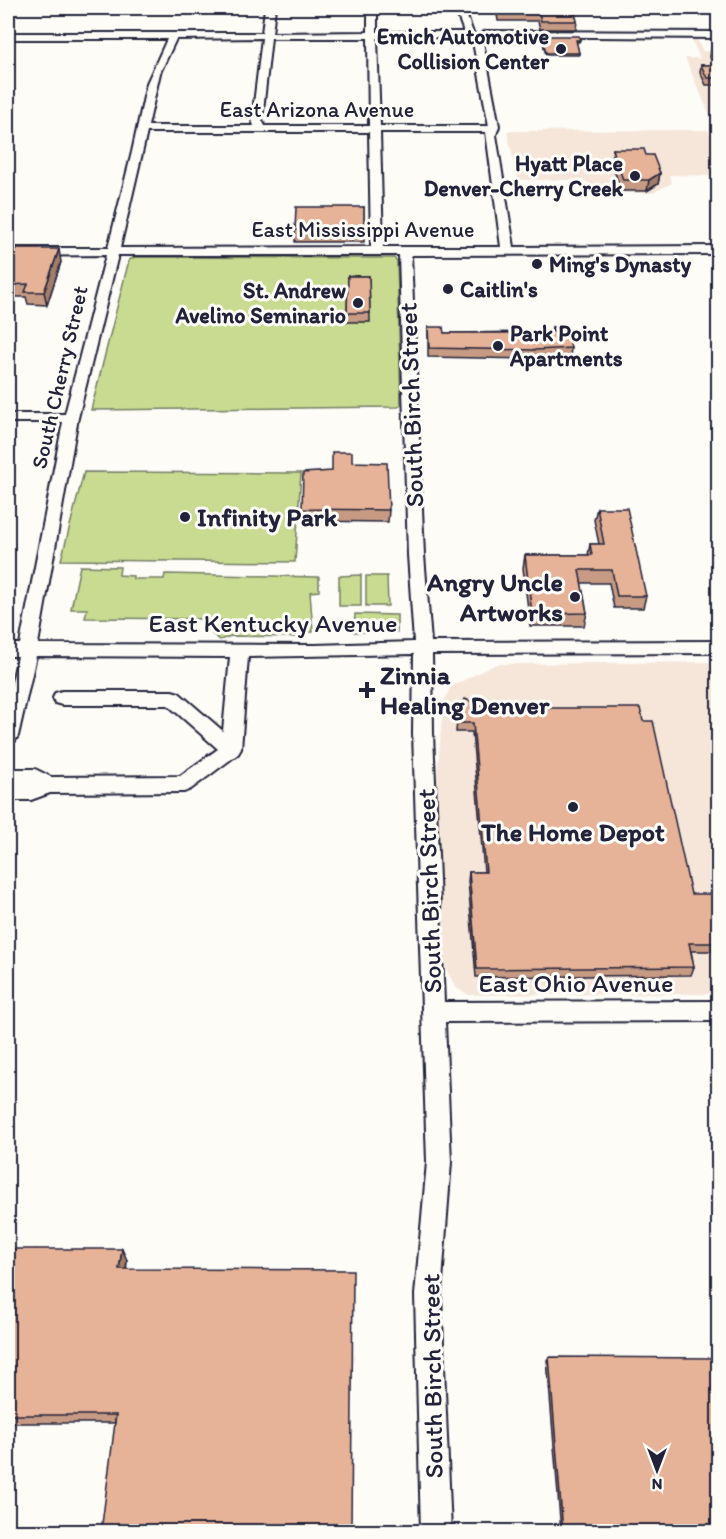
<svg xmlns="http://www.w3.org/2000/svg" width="726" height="1539" viewBox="0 0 726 1539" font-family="Itim,sans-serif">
<rect width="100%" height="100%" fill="#fdfcf7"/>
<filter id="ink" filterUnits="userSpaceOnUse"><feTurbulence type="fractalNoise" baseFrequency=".0167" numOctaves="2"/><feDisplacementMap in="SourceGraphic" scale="12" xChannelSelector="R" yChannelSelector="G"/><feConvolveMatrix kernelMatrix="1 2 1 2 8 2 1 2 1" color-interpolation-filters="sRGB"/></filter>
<g filter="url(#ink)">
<path fill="#f6e6da" d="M 691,39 L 697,39 L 703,51 L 718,51 L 718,134 L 685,58 L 700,58 Z
M 708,130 L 718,149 L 718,176 L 669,175 L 672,183 L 653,193 L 614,193 L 602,191 L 584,180 L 518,180 L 507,131 Z
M 718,662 L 718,994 L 469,995 L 456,988 L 446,969 L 435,805 L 443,704 L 450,687 L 496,664 Z"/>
<path fill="#c8db90" stroke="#757e66" stroke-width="1.5" d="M 135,257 L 394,258 L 397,261 L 401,405 L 398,407 L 91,410 L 129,260 Z
M 84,472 L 301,473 L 295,562 L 61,560 Z
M 80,566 L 120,567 L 119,575 L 133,576 L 133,579 L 164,579 L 165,574 L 319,577 L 319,591 L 310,592 L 313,632 L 306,632 L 306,637 L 231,636 L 220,640 L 212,634 L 215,628 L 219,627 L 220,619 L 85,618 L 87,609 L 71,609 Z
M 361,575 L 361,606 L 339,606 L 339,576 Z
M 366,576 L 387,576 L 388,606 L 366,606 Z
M 355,614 L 397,615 L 397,632 L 354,632 Z"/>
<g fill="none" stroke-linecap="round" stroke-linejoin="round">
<g stroke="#22223b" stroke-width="4">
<path id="minor" d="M 265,8 L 275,8 L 272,33 L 368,32 L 368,8 L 377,8 L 377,32 L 464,32 L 455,8 L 464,8 L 473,33 L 482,37 L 499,126 L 496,135 L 514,247 L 718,246 L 718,254 L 411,255 L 424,555 L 431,642 L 718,641 L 718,653 L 432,654 L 433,733 L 444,1002 L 718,1001 L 718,1021 L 445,1022 L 451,1162 L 441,1295 L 451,1532 L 421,1532 L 415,1295 L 427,1162 L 413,733 L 414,654 L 248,657 L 241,749 L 238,754 L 191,789 L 184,792 L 50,793 L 31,800 L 8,800 L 8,769 L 35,769 L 51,777 L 180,776 L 218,749 L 168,705 L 62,705 L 55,703 L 53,698 L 55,693 L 62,691 L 172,691 L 179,693 L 223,731 L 230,657 L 36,656 L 18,736 L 15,741 L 8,743 L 8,699 L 18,656 L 8,656 L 8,644 L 20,644 L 63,422 L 8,422 L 8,414 L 65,414 L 106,255 L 8,256 L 8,248 L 108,248 L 132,152 L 147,83 L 167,39 L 8,39 L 8,33 L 262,33 ZM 472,37 L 489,126 L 380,126 L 377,38 ZM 262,38 L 252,120 L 254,126 L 148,126 L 160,73 L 176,39 ZM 271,38 L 368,38 L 369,126 L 265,126 L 262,120 ZM 147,132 L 369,132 L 371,247 L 120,248 ZM 380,132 L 486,132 L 501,247 L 383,247 ZM 118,255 L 399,255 L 408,555 L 414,642 L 315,645 L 38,644 L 78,418 Z
M 486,31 L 718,32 L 718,38 L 483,36 L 481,34 Z"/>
</g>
<use href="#minor" fill="#fdfcf7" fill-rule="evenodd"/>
</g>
<path fill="#c69a83" stroke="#22223b" stroke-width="1.5" d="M 496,8 L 579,8 L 579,10 L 574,10 L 577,21 L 576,29 L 540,29 L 538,21 L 498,21 Z
M 542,36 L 580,40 L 579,42 L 576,42 L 579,53 L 579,55 L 546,55 L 542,39 Z
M 711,50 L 718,50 L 718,85 L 706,85 L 700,72 L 701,65 L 714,65 L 710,57 Z
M 613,149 L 646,155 L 660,173 L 658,184 L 647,191 L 621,191 L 611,161 Z
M 364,207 L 364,242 L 295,242 L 295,230 Z
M 8,249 L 61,262 L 47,305 L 28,304 L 26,297 L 8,297 Z
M 348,276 L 369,276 L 370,322 L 347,322 Z
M 428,327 L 444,333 L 551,332 L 552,327 L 571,348 L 570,357 L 534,359 L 428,357 Z
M 352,462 L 389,510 L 388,522 L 303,521 L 302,509 L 332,471 Z
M 597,508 L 646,596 L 643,608 L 614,608 L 609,583 L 581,583 L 587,613 L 584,626 L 530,626 L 523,568 L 525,555 L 588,555 L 590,544 L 599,544 L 594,520 Z
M 458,708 L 518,708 L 691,894 L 718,913 L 718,951 L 691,951 L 694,967 L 691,975 L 476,977 L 468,881 L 469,872 L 484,872 L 472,732 L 456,732 Z
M 8,1249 L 127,1260 L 115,1423 L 8,1423 Z
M 549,1357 L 718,1532 L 561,1532 L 547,1360 Z"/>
<path fill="#a17d6a" stroke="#22223b" stroke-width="1.5" d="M 660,173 L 658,184 L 647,191 L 649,180 Z
M 59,249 L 61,262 L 47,305 L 44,292 Z
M 8,416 L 14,441 L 8,462 Z
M 122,1249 L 127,1260 L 125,1280 L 119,1269 Z"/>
<path fill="#e6b398" stroke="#22223b" stroke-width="1.5" d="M 498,8 L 573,8 L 577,21 L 541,21 L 539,13 L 499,13 Z
M 542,36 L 579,36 L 580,40 L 576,40 L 579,53 L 546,53 Z
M 711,50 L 718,50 L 718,65 Z
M 701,65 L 718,65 L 718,78 L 707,78 Z
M 613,149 L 644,149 L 646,155 L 653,155 L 660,173 L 649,180 L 623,180 Z
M 296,207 L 364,207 L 364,230 L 295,230 Z
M 8,249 L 59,249 L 44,292 L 25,292 L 28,284 L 8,285 Z
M 348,276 L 369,276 L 370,313 L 347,313 Z
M 428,327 L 443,327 L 444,333 L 501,333 L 553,332 L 552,327 L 566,327 L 571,348 L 535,350 L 429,348 Z
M 332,452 L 352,452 L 352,462 L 387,463 L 389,510 L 302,509 L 303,473 L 332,471 Z
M 597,508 L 627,508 L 646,596 L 617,596 L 612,570 L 579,570 L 587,613 L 532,614 L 525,555 L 592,555 L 590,544 L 604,544 Z
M 465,699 L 489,709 L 495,700 L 516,700 L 518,708 L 640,708 L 643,721 L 653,721 L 691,894 L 714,894 L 718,913 L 718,943 L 689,943 L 694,967 L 477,969 L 469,872 L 486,872 L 473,723 L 457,723 L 458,708 Z
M 8,1249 L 122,1249 L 119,1269 L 353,1270 L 351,1532 L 101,1532 L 116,1415 L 8,1415 Z
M 549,1357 L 718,1358 L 718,1532 L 563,1532 Z"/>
</g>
<g fill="#22223b" stroke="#fdfcf7" stroke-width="2">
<circle cx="561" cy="49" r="6"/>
<circle cx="635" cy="176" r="6"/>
<circle cx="537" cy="264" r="6"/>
<circle cx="448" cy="289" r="6"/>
<circle cx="358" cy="303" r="6"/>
<circle cx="498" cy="346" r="6"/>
<circle cx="185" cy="517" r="6"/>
<circle cx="575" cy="597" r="6"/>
<path d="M364 681h6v6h6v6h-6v6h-6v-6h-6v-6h6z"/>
<circle cx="573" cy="807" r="6"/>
</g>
<g text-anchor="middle" stroke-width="6" stroke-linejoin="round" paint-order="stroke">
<g font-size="22" font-weight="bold" fill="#22223b" stroke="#fdfcf7" text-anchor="end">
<text x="549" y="44">Emich Automotive<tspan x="549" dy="25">Collision Center</tspan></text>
<text x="623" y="171">Hyatt Place<tspan x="623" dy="25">Denver-Cherry Creek</tspan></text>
<text x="549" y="272" text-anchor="start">Ming's Dynasty</text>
<text x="460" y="297" text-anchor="start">Caitlin's</text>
<text x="346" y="298">St. Andrew<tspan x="346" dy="25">Avelino Seminario</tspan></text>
<text x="510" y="341" text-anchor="start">Park Point<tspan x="510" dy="25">Apartments</tspan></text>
</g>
<g font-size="22" fill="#22223b" stroke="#fdfcf7">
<text x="317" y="117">East Arizona Avenue</text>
<text x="363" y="237">East Mississippi Avenue</text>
<text transform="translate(59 377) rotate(-77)" y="8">South Cherry Street</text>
</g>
<g font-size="26" fill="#22223b" stroke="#fdfcf7">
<text transform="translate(411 405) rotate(-92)" y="9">South Birch Street</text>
<text x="273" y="632">East Kentucky Avenue</text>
<text transform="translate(429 891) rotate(-92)" y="9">South Birch Street</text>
<text x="576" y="992">East Ohio Avenue</text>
<text transform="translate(432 1376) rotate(-91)" y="9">South Birch Street</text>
</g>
<g font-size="26" font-weight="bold" fill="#22223b" stroke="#fdfcf7" text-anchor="start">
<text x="197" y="526">Infinity Park</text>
<text x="563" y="591" text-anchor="end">Angry Uncle<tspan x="563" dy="30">Artworks</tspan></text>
<text x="380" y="684">Zinnia<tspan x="380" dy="30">Healing Denver</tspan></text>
<text x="573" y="841" text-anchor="middle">The Home Depot</text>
</g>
</g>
<rect width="726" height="1539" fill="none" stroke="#fdfcf7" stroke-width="30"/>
<rect x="15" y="15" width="696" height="1509" fill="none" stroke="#22223b" stroke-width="2" filter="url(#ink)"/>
<g transform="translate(657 1470) rotate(180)" stroke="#fdfcf7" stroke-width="4.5" paint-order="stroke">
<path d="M0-4.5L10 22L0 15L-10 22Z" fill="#22223b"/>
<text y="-9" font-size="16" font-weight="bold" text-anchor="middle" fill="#22223b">N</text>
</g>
</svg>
